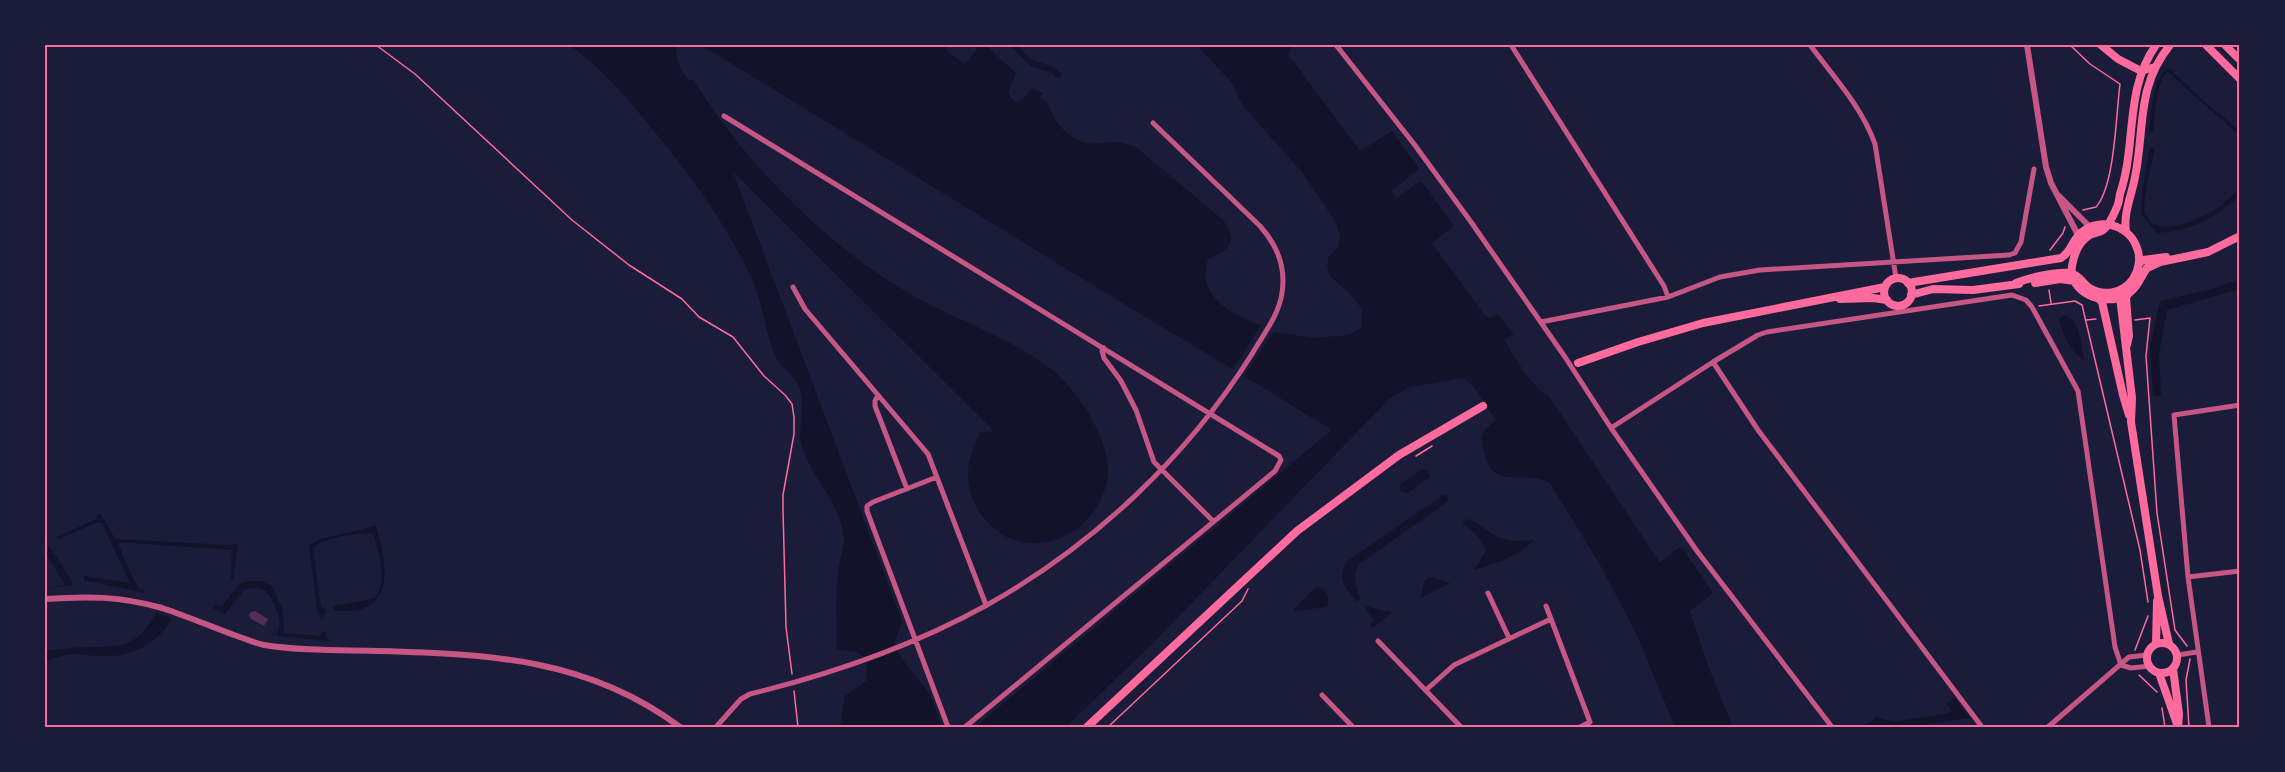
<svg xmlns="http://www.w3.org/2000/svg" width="2285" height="772" viewBox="0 0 2285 772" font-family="'Sofia Sans Condensed',sans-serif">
<rect width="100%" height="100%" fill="#1b1b3a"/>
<path fill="#12122b" d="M 569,45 L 677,45 C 675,59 680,71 690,81 L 693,79 C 742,160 830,250 914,296 C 960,322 1021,341 1060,377 C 1083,399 1114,448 1107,481 C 1093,546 1010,569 976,506 C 963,482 967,457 980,433 L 994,431 L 733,172 L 899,613 L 902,623 L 894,644 L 902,659 L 930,694 L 942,727 L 840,727 L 845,696 L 866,681 C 869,654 862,650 837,650 C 837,625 835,598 838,573 C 838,561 845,549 844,537 C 840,503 813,479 802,447 C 796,428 807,411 800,389 C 795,374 781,369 776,357 C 765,332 763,304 752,279 C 726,223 688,172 649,125 C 625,96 601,67 569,45 Z
M 701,45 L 946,45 L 948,52 L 965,65 L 980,45 L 985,45 L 1016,73 L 1008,92 L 1011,98 L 1017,103 L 1023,99 L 1032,88 L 1043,93 L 1039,97 L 1049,104 C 1052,120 1069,140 1086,143 C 1106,146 1112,137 1136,147 L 1223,220 C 1239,242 1230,249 1208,259 C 1195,296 1233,315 1261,325 L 1233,369 L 1155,323 Z
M 1009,45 L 1017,45 L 1032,60 L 1054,67 L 1062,75 L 1058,79 L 1051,72 L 1032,67 Z
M 1197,45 L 1293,45 L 1288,54 L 1360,151 L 1392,131 L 1419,169 L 1391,191 L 1397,198 L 1420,181 L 1424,184 L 1454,226 L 1432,243 L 1485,316 L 1490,318 L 1498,314 L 1514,334 L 1504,340 C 1514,355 1531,388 1548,395 L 1660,563 L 1678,548 L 1682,548 L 1713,593 L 1690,611 L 1710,671 L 1733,727 L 1675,727 L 1636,633 L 1602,568 L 1550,483 C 1523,468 1493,493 1484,452 C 1479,433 1482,432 1496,420 L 1473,386 L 1464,378 L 1409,387 L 1389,399 L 1153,643 L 1066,727 L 975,727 L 1332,430 L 1244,376 L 1274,332 L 1314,338 L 1350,335 L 1362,327 L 1362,309 L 1352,296 L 1331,277 L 1327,266 L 1329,256 L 1338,247 L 1340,236 L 1335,221 L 1302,172 L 1243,106 L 1232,83 Z
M 2169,68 L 2199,97 L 2240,131 L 2240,136 L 2168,72 C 2156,80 2154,116 2154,131 L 2149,131 C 2151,115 2153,74 2169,68 Z
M 2150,147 L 2155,148 C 2153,161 2141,203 2145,213 C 2155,242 2202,218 2219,207 C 2226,202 2233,195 2240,188 L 2240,196 C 2212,219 2194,230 2157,233 L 2141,214 L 2143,185 Z
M 2240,279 L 2240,289 L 2167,310 L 2159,354 L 2161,395 L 2156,397 L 2153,395 L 2150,348 L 2160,301 L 2209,290 Z
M 2064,315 C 2081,320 2081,345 2084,360 C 2071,353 2062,333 2059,319 Z
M 1423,469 L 1427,470 L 1430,477 L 1408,493 L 1401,492 L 1399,488 L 1401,484 Z
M 1443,495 L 1447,495 L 1449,499 L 1447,502 L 1358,565 C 1352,578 1356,586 1360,599 L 1357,602 C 1345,587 1337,581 1346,562 Z
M 100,513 L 114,537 L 119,539 L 227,545 L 238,544 L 233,580 L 231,579 L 232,550 L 118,542 L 124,559 L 138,588 L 145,590 L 144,593 L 84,580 L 84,576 L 130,583 L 102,523 L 96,523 L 59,539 L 57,537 L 96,519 L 97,515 Z
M 1470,519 L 1499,538 L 1515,541 L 1534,540 C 1521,555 1493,565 1474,570 L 1486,551 C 1482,536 1471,532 1462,522 Z
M 376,526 C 389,567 395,619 334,610 L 333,606 L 374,599 C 389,583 379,552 373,534 C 361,532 321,538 313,548 L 321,607 L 327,610 L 322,618 L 317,611 L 309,546 L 320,539 Z
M 45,540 L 72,581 L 71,585 L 45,589 L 65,585 L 45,552 Z
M 1430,577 L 1450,583 L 1420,598 L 1425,581 Z
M 249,581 L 261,581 L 272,586 L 283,611 L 284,633 L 320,636 L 324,631 L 329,641 L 276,636 C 277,632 280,628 280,623 C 280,615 272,597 266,592 C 261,586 249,588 243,591 L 224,615 L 213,608 L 213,605 L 222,606 L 239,584 Z
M 1316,587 L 1322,588 L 1328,596 L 1328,605 L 1326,607 L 1295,611 L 1294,609 Z
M 1367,606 L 1379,610 L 1393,612 L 1373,627 L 1370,624 L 1374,620 L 1365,608 Z
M 156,613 L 172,618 C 158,644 131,658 101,656 C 92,656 82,654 73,654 C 63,655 54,658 45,661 L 45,651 C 59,650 73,647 87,647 C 123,647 137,647 156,613 Z
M 1955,698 L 1970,718 L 1907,727 L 1863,727 L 1877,717 L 1893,722 L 1949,713 L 1952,711 L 1946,703 Z"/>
<path fill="#542f53" d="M 255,611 L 268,619 L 264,626 L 251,619 L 249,615 L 251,612 Z"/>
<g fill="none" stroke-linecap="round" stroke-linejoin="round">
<path stroke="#ff6b9d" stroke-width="1.5" d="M 376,45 L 415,74 L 572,220 L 629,265 L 682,299 L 699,317 L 733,337 L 764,376 L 785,395 L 792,404 L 794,417 L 794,434 L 783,495 L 783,510 L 786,627 L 792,674
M 2070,45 L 2090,64 L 2120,84 C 2116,114 2115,186 2096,207 L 2083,210
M 2050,250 L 2063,233 L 2065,227
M 2049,290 L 2051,303
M 2039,306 L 2075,301 L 2082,305 L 2140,550 L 2148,602
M 2086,320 L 2096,319
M 2135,320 L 2150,318 L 2146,356 L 2157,513 L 2175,630 L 2187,646
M 1416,456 L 1432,446
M 2135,650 L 2148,616
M 2139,675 L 2157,692
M 794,691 L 798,727
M 2162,708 L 2165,727
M 1108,727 L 1242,601 L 1248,589
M 2189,727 L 2186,680 L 2190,659"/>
<path stroke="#c65784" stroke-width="5" d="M 1336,45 L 1414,144 L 1471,222 L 1565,357 L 1611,428 L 1697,551 L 1832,727
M 1511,45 L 1664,286 L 1668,297
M 1810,45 C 1833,76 1862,107 1875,144 L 1896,278
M 724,116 L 1279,456 L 1281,460 L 1275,471 L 965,727
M 793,287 L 805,309 L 928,454 L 986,605
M 1541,322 L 1668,297 L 1720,277 L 1760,270 L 2009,255 L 2015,253 L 2021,242 L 2034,169
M 1104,348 L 1102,351 L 1104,358 L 1121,381 L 1136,410 L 1154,462 L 1213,521
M 1713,362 L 1758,430 L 1982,727
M 878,395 L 875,401 L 875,406 L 907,489
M 1611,428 L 1713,362 L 1758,335 L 1767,332 L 2012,295 L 2026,300 L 2032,307 L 2078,391 L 2115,647 L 2121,665
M 937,477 L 873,502 L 867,506 L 867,511 L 948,727
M 2188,577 L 2240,571
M 1488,593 L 1509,638
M 1546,606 L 1551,619
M 1378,641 L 1461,727
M 2178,655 L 2197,652
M 2121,665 L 2131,668 L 2150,666
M 1426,690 L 1454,665 L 1551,619 L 1590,722 L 1580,727
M 1322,695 L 1353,727
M 716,727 L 741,699 L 750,694 C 832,674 913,646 987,605 C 1094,545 1187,457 1252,354 C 1263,335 1279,315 1282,293 C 1286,268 1277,245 1260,226 L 1153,123
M 2048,727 L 2129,657 L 2147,655
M 2209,727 L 2188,577 L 2174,415 L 2240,405"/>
<path stroke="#c65784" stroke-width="6" d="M 2027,45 L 2046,167 L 2051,183 L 2078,235
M 2059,196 L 2088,225 L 2092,227
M 45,599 C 87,596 120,596 162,608 C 186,616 210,626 234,635 C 244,638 254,643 264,645 C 302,651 340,650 378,651 C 488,654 588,658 680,727"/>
<path stroke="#ff6b9d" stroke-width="8" d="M 2120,297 L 2132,398 L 2131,422 L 2158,596 L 2169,644
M 2098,298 L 2102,302 L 2123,395 L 2129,415
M 2127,345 L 2129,336 L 2126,298 L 2128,294
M2147 658a15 15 0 1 1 30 0a15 15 0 1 1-30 0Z
M 2156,644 L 2157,601
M 2173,669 L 2179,714 L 2178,727
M 2159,673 L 2177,724"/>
<path stroke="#ff6b9d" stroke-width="8" d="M 2126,231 C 2123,214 2132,194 2135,177 C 2145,128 2136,87 2170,45
M 2147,268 C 2140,278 2137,290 2124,296 C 2103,306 2068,293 2072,266 C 2074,254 2079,241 2090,235 C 2094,233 2099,233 2103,230 C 2109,226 2114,214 2117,207 C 2119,203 2119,199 2120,194 C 2137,144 2124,90 2156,45
M1884 292a14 14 0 1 1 28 0a14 14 0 1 1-28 0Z
M 1908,283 L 2061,258 C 2070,253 2071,244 2078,236 C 2095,216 2129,223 2137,248 C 2141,258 2139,270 2133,279 C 2123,294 2102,297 2088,287 C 2082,282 2079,275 2070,273 C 2057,271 2028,278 2016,283
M 2035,283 L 2060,279 L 2075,281
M 1911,295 L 1933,289 L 1973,290 L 2019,284
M 1840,299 L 1873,298 L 1887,300
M 1578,363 L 1638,342 L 1703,323 L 1885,287
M 1087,727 L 1297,531 L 1399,455 L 1483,406"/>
<path stroke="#ff6b9d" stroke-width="8" d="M 2101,45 L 2118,59 L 2141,71 L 2155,67
M 2206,45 L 2240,79
M 2225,45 L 2240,60
M 2139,263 L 2143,260 L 2166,257
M 2147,268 L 2160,262 L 2208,252 L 2240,236"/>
</g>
<rect width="2285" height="772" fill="none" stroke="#1b1b3a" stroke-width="93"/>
<rect x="46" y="46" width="2192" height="680" fill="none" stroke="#ff6b9d" stroke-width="2"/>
</svg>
